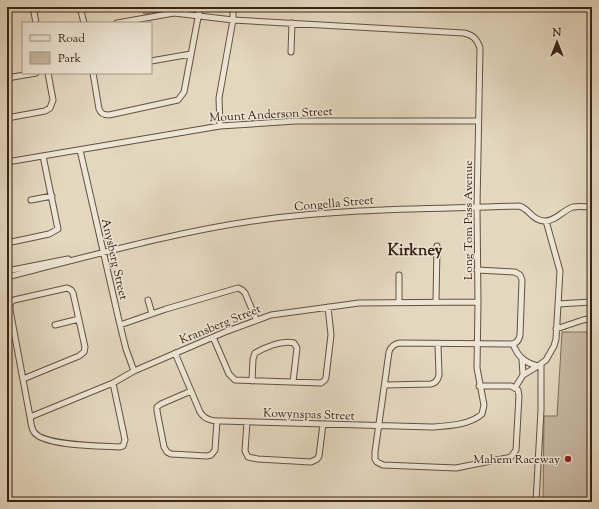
<svg xmlns="http://www.w3.org/2000/svg" width="599" height="509" viewBox="0 0 599 509" font-family="'Sorts Mill Goudy',serif">
<rect width="100%" height="100%" fill="#e3d7bf"/>
<filter id="stains"><feTurbulence type="fractalNoise" baseFrequency=".005" numOctaves="4"/><feColorMatrix values="0 0 0 0 .2 0 0 0 0 .09 0 0 0 0 .02 0 0 0 .5 -.17"/></filter>
<radialGradient id="worn" r=".72"><stop offset=".6" stop-color="#630" stop-opacity="0"/><stop offset="1" stop-color="#630" stop-opacity=".3"/></radialGradient>
<path fill="#c6b8a2" stroke="#806e5c" d="M 142,7 L 198,7 L 196,11 L 193,12 L 172,10 L 144,14 Z
M 562,332 L 592,332 L 592,502 L 543,502 L 544,416 L 557,416 Z"/>
<g fill="none" stroke-linecap="round" stroke-linejoin="round">
<g stroke="#645041" stroke-width="7">
<path id="minor" d="M 33,7 L 36,23
M 80,7 L 84,23
M 117,23 L 174,13 L 233,20 L 464,33 C 473,35 477,39 480,48 L 477,207 L 478,302 L 477,368 L 484,405 L 482,414 C 470,425 448,426 432,427 L 221,421 C 212,421 205,420 200,412 L 175,353
M 291,52 L 292,23
M 151,61 L 191,54
M 93,73 L 99,109 C 101,114 104,115 109,115 L 178,100 L 184,92 L 200,7
M 7,78 L 36,73
M 7,118 L 45,111 L 50,108 L 53,100 L 48,73
M 220,126 L 219,98 L 233,20 L 233,7
M 80,150 L 120,325 L 126,349 L 134,371
M 7,162 L 220,126 L 296,121 L 478,121
M 31,200 L 52,196
M 7,243 L 49,234 L 58,229 L 43,156
M 477,270 L 515,272 L 520,275 L 522,280 L 520,335 C 519,341 516,344 510,344 L 400,343 C 394,344 391,346 389,352 L 375,452 L 375,459 L 377,462 L 383,465 L 456,468 L 511,457 L 516,450 L 519,396 L 518,390 L 511,386 L 479,386
M 7,271 L 68,259
M 7,277 C 91,256 174,232 260,220 C 346,208 432,209 519,206 C 529,208 532,221 545,221 C 556,221 563,210 573,207 C 579,206 586,207 592,207
M 148,300 L 152,314
M 399,302 L 399,275
M 436,302 L 437,246
M 558,304 L 592,302
M 55,325 L 79,319
M 120,325 L 166,309 L 238,288 L 242,290 L 245,293 L 256,319
M 556,329 L 583,320 L 592,318
M 213,337 L 229,374 L 235,380 L 321,383 L 325,380 L 326,377 L 331,335 L 328,307
M 513,344 C 518,357 525,363 538,366
M 522,359 L 523,375
M 23,379 L 79,356 L 84,352 L 85,347 L 73,293 L 71,290 L 67,288 L 14,300 L 10,303 L 10,310 L 30,417 C 31,422 31,428 34,432 C 43,446 102,446 119,447 L 123,446 L 125,440 L 124,435 L 113,383
M 252,381 L 253,359 L 255,353 C 266,347 282,340 294,343 L 297,348 L 293,382
M 385,385 L 431,384 C 436,383 438,380 439,375 L 438,344
M 515,388 L 523,375 L 538,366 L 546,360 L 554,346 L 556,339 L 560,271 L 546,221
M 191,391 L 161,404 L 157,407 L 157,411 L 164,447 L 167,452 L 171,454 L 207,456 L 211,455 L 215,450 L 217,421
M 30,417 L 113,383 L 134,371 L 225,332 L 271,315 L 359,303 L 478,302
M 247,422 L 245,451 L 248,457 L 258,459 L 311,462 L 317,459 L 319,456 L 323,424
M 536,502 L 541,410 L 541,365"/>
</g>
<use href="#minor" stroke="#ede5d5" stroke-width="5"/>
</g>
<circle fill="#8f2418" stroke="#ede5d5" stroke-width="1.5" cx="568" cy="459" r="4"/>
<g text-anchor="middle" stroke-width="3" stroke-linejoin="round" paint-order="stroke">
<g font-size="12" fill="#3a2317" stroke="#ede5d5">
<text transform="translate(271 114) rotate(-3)" y="4">Mount Anderson Street</text>
<text transform="translate(334 203) rotate(-5)" y="4">Congella Street</text>
<text transform="translate(468 220) rotate(-90)" y="4">Long Tom Pass Avenue</text>
<text transform="translate(115 259) rotate(77)" y="4">Anysberg Street</text>
<text transform="translate(220 324) rotate(-22)" y="4">Kransberg Street</text>
<text transform="translate(309 414) rotate(2)" y="4">Kowynspas Street</text>
</g>
<g font-size="12" fill="#3a2317" stroke="#ede5d5" text-anchor="end">
<text x="560" y="463">Mahem Raceway</text>
</g>
<g font-size="16" font-weight="bold" fill="#3a2317" stroke="#ede5d5">
<text x="415" y="255">Kirkney</text>
</g>
</g>
<rect width="599" height="509" fill="none" stroke="#e3d7bf" stroke-width="24"/>
<rect x="8" y="8" width="583" height="493" fill="none" stroke="#3a2317" stroke-width="2"/>
<rect x="12" y="12" width="575" height="485" fill="none" stroke="#3a2317"/>
<rect x="22" y="22" width="130" height="52" fill="#ede5d5" stroke="#a59789"/>
<rect x="30" y="35" width="20" height="6" fill="#ede5d5" stroke="#a59789"/>
<text x="58" y="42" font-size="12" fill="#3a2317">Road</text>
<rect x="30" y="52" width="20" height="12" fill="#c6b8a2" stroke="#a59789"/>
<text x="58" y="62" font-size="12" fill="#3a2317">Park</text>
<g transform="translate(557 42)" stroke="#ede5d5" stroke-width="3" paint-order="stroke">
<path d="M0-3L7 15L0 10L-7 15Z" fill="#3a2317"/>
<text y="-6" font-size="11" font-weight="bold" text-anchor="middle" fill="#3a2317">N</text>
</g>
<rect width="100%" height="100%" filter="url(#stains)"/>
<rect width="100%" height="100%" fill="url(#worn)"/>
</svg>
